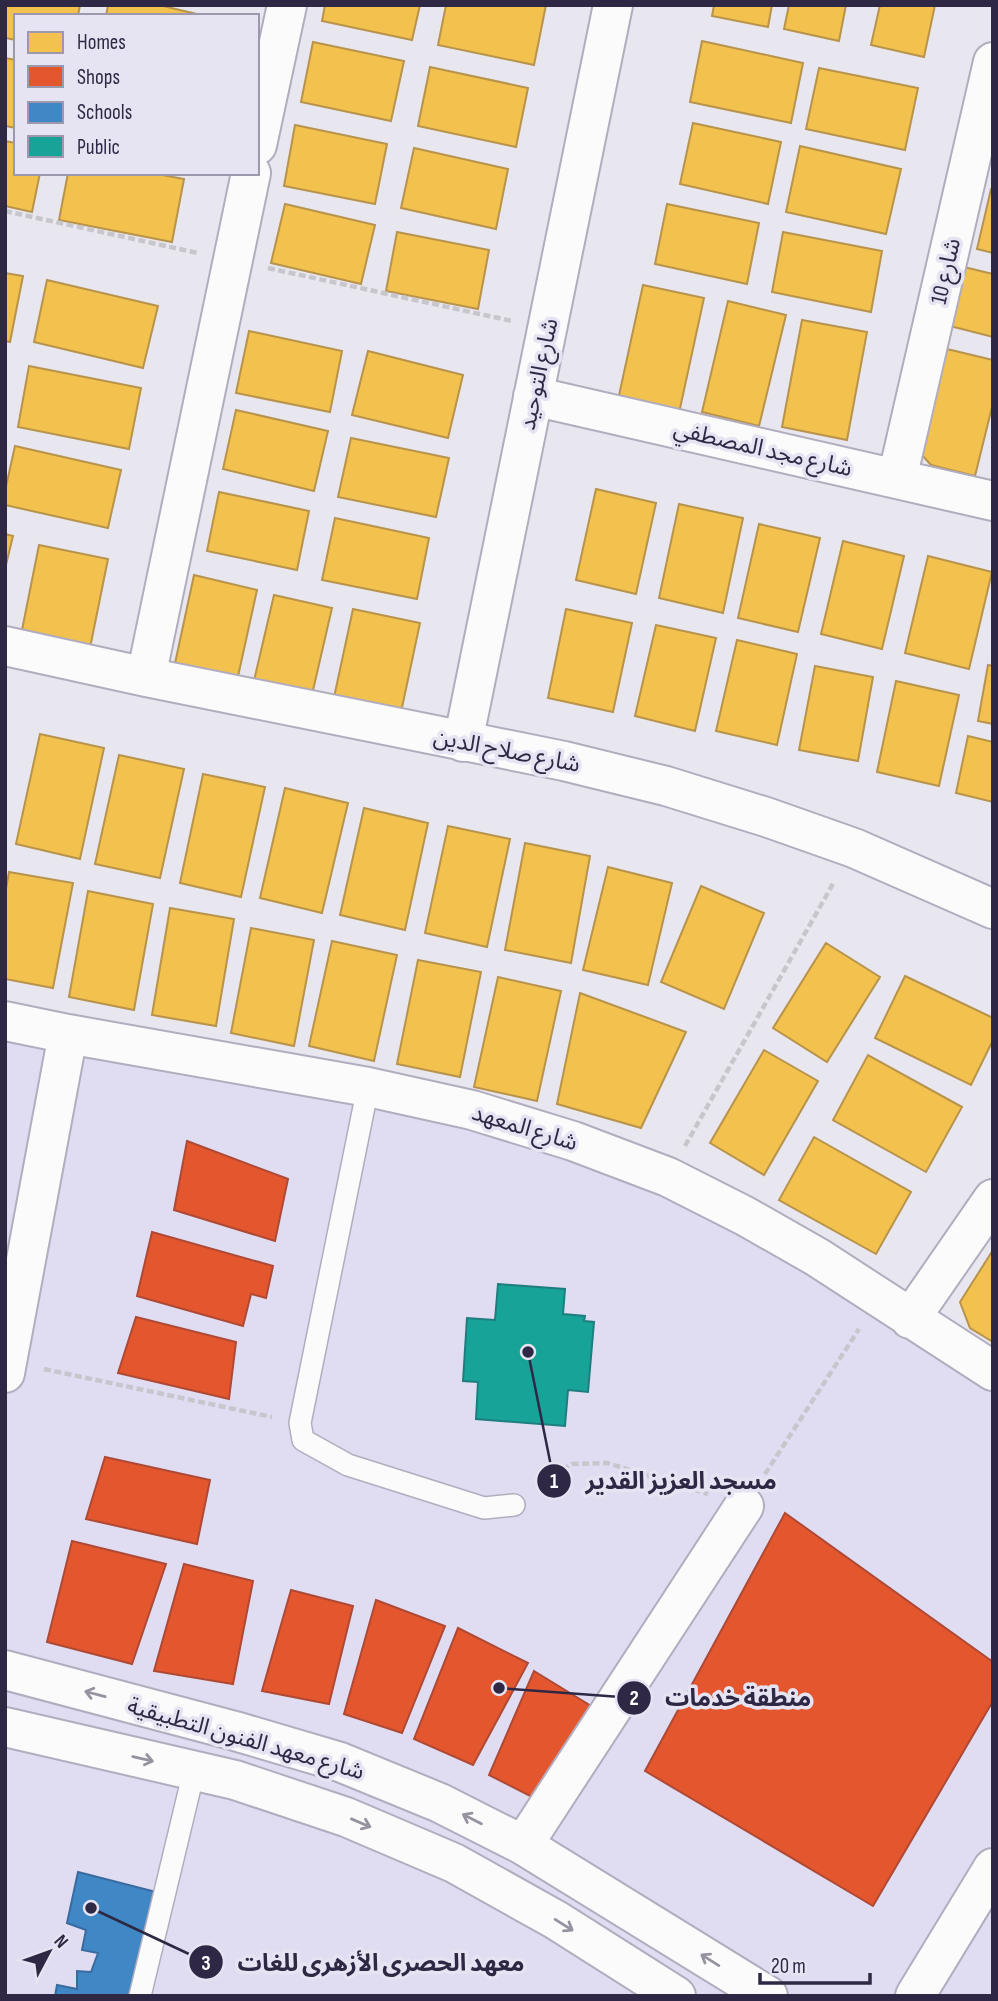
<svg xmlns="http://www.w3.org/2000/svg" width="998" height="2001" viewBox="0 0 998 2001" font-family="'Sofia Sans Condensed','Noto Sans Arabic',sans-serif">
<rect width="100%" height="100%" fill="#e8e6ee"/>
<path fill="#e0dcf2" d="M 5,1033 L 487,1122 L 667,1187 L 993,1381 L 993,1996 L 5,1996 Z"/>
<path fill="#f2c14e" stroke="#b8934b" stroke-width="2" d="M 5,5 L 80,5 L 78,16 L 16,16 L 16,40 L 5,38 Z
M 108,5 L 159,5 L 205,16 L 106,16 Z
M 325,5 L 420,5 L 412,40 L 322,21 Z
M 446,5 L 546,5 L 534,65 L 438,45 Z
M 714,5 L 772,5 L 768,27 L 712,16 Z
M 789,5 L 846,5 L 839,41 L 784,29 Z
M 880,5 L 935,5 L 924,57 L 871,45 Z
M 702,41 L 803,63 L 791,123 L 690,102 Z
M 313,42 L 404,61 L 391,121 L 301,102 Z
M 5,58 L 16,60 L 16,128 L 5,126 Z
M 430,67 L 528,88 L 516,147 L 418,126 Z
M 819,68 L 918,88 L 905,150 L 806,129 Z
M 693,123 L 781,142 L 768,204 L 680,184 Z
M 295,125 L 387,144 L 375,204 L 284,186 Z
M 5,141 L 16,143 L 16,173 L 40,173 L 32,212 L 5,206 Z
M 800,146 L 901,169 L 886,234 L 786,212 Z
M 414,148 L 508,169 L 496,229 L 401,208 Z
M 68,173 L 152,173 L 184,179 L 172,242 L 59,220 Z
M 991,189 L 993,189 L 993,253 L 977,249 Z
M 285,204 L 375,225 L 361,284 L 271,263 Z
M 667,204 L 759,223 L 747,284 L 655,264 Z
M 397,232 L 489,250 L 478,309 L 386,291 Z
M 783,232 L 882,251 L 871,312 L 772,292 Z
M 964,267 L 993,274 L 993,337 L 950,326 Z
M 5,273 L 23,276 L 10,342 L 5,341 Z
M 47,280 L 158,306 L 143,368 L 34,342 Z
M 643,285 L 704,298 L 679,413 L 618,400 Z
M 728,301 L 786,315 L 759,426 L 702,412 Z
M 802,320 L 867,332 L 847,440 L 782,427 Z
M 249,331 L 342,351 L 330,412 L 236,393 Z
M 947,349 L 993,360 L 993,403 L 975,476 L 931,465 L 921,454 Z
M 368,351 L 463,375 L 448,438 L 352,415 Z
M 29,366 L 141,388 L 129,449 L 18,427 Z
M 236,410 L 328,431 L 314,491 L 223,469 Z
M 351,438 L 449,458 L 436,517 L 338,497 Z
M 15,446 L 121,470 L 108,528 L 5,505 L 5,491 Z
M 596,489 L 656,503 L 636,594 L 576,580 Z
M 219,492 L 309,511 L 297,570 L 207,551 Z
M 679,504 L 743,518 L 723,613 L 659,598 Z
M 335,518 L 429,538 L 417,599 L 322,580 Z
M 759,524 L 820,538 L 798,632 L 738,618 Z
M 5,534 L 13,536 L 5,569 Z
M 843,541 L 904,556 L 882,649 L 821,634 Z
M 39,545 L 108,559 L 90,648 L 21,635 Z
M 928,556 L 992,572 L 969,669 L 905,653 Z
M 194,575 L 257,590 L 237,681 L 174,668 Z
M 274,595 L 332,608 L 311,699 L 253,685 Z
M 353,609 L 420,623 L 400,717 L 333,702 Z
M 566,609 L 632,623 L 613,712 L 548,698 Z
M 656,625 L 716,638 L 695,731 L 635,716 Z
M 737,640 L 797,654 L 777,745 L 716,731 Z
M 988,665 L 993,666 L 993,724 L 978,721 Z
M 815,666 L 873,677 L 858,761 L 799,750 Z
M 896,681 L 959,695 L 939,786 L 877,772 Z
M 40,734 L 104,748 L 80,859 L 16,844 Z
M 968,736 L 993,742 L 993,802 L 956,793 Z
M 119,755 L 184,769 L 160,878 L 95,864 Z
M 203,774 L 265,787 L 241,897 L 180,883 Z
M 285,788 L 348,803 L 322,913 L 260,898 Z
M 364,808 L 428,823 L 405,930 L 340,915 Z
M 448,826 L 510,839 L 487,947 L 425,933 Z
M 525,843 L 590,856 L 571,963 L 505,950 Z
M 608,867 L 672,883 L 648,985 L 583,970 Z
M 9,872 L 73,883 L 53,988 L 5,979 L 5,894 Z
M 701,886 L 764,913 L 724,1009 L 661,982 Z
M 88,891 L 153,904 L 134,1010 L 69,997 Z
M 170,908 L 234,919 L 216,1026 L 152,1015 Z
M 251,928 L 314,940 L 294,1046 L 231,1033 Z
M 332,941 L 397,955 L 374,1061 L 309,1046 Z
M 826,943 L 880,977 L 827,1062 L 773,1028 Z
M 418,960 L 481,972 L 460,1077 L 397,1064 Z
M 905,976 L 993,1018 L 993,1040 L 971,1085 L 875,1038 Z
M 498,977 L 561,991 L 537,1101 L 474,1087 Z
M 580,993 L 686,1032 L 641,1128 L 557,1104 Z
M 764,1050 L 818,1081 L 764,1175 L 710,1143 Z
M 868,1055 L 962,1107 L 926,1172 L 833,1120 Z
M 814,1137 L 911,1192 L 876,1254 L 779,1200 Z
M 993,1250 L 993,1342 L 970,1328 L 960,1302 Z"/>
<path fill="#e4572e" stroke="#ae4935" stroke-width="2" d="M 187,1141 L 288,1179 L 275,1241 L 174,1210 Z
M 152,1232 L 273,1266 L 266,1298 L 251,1294 L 243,1326 L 137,1296 Z
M 136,1317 L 236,1342 L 229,1399 L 118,1373 Z
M 105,1457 L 210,1480 L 197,1544 L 86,1519 Z
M 785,1513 L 993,1662 L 993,1701 L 873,1906 L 645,1771 Z
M 72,1541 L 166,1564 L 132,1664 L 47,1642 Z
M 184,1564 L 253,1581 L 233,1684 L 154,1671 Z
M 291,1590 L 353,1606 L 329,1704 L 262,1691 Z
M 376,1600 L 445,1626 L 402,1733 L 344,1714 Z
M 458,1628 L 528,1663 L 473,1765 L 414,1739 Z
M 534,1671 L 601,1712 L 540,1801 L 489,1775 Z"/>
<path fill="#3f88c5" stroke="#3a6b9f" stroke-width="2" d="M 78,1872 L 156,1892 L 132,1996 L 55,1996 L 57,1985 L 77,1989 L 77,1971 L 91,1972 L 98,1953 L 82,1950 L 86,1930 L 67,1923 Z"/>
<path fill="#17a398" stroke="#1e7e7f" stroke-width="2" d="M 498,1284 L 565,1289 L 563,1314 L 585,1316 L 584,1321 L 594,1322 L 588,1392 L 568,1390 L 565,1426 L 476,1419 L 478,1382 L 463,1381 L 467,1318 L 495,1320 Z"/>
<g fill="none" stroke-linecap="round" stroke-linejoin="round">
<g stroke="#b2adbe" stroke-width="24">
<path id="lane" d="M 368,1087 L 300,1423 L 303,1440 L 348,1465 L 484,1508 L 514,1505
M 140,1996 L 194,1771"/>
</g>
<g stroke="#b2adbe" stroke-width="42">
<path id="street" d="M 257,145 L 287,5
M 533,396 L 993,501
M 897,479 L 993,62
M 5,646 L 146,677 L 564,761 L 666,786 L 766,817 L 854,848 L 993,909
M 146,677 L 251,173
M 463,742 L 613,5
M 5,1021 L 68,1034 L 368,1087 L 472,1110 L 573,1141 L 668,1177 L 745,1216 L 817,1257 L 993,1371
M 910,1319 L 993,1199
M 5,1373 L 68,1034
M 5,1670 L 235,1731 L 340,1762 L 440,1803 L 523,1845 L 768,1996
M 5,1727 L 235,1780 L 346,1817 L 454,1863 L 556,1920 L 676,1996
M 523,1845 L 744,1506
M 915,1996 L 993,1868"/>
</g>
<path stroke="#c8c6cd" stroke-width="4.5" stroke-dasharray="7 3.5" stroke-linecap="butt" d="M 5,211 L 198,253
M 268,268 L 512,321
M 685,1146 L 834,882
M 44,1369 L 272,1417
M 765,1474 L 859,1329
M 536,1486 L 541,1481 L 572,1464 L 607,1463 L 708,1494"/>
<use href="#lane" stroke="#fcfbfc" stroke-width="21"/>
<use href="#street" stroke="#fcfbfc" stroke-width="38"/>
</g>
<defs><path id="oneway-shaft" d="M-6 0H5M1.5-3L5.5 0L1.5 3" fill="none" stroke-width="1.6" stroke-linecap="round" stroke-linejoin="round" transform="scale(1.75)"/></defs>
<g stroke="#9692a0">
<use href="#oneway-shaft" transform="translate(95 1694) rotate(-165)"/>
<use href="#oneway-shaft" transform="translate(143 1759) rotate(13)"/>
<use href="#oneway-shaft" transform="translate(472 1819) rotate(-153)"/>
<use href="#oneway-shaft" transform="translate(361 1823) rotate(23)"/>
<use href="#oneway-shaft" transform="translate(564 1925) rotate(32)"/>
<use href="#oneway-shaft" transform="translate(710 1960) rotate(-148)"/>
</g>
<g text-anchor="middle" stroke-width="7" stroke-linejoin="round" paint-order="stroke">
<g font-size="23" fill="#2f2845" stroke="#e6e3f2">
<text transform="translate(945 271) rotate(-77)" y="8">شارع 10</text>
<text transform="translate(538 374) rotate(-78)" y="8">شارع التوحيد</text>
<text transform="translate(763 448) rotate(13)" y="8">شارع مجد المصطفي</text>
<text transform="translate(507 750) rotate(11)" y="8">شارع صلاح الدين</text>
<text transform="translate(525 1127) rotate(17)" y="8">شارع المعهد</text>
<text transform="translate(246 1738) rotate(16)" y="8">شارع معهد الفنون التطبيقية</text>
</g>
</g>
<path fill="none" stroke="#2f2845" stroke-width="2.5" d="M528 1352L554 1481M499 1688L634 1698M91 1908L206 1962"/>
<g fill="#2f2845" stroke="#e6e3f2" stroke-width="2.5">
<circle cx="528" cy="1352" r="7"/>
<circle cx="499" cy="1688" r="7"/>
<circle cx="91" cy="1908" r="7"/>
<circle cx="554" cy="1481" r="18"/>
<circle cx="634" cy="1698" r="18"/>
<circle cx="206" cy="1962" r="18"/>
</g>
<g font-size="21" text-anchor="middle" font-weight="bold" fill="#fff">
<text x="554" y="1488">1</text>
<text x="634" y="1705">2</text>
<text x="206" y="1970">3</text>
</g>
<g font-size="24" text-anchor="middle" font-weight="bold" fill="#2f2845" stroke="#e6e3f2" stroke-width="7" stroke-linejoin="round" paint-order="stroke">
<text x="681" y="1489">مسجد العزيز القدير</text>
<text x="738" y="1706">منطقة خدمات</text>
<text x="381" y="1971">معهد الحصرى الأزهرى للغات</text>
</g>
<rect width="998" height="2001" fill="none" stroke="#2f2845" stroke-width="14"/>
<rect x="14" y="14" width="245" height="161" fill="#e6e3f2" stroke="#9d98ad" stroke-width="2"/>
<rect x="28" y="32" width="35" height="21" fill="#f2c14e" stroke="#9d98ad" stroke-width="2"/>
<text x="77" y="49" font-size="21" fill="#2f2845">Homes</text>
<rect x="28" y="66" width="35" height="21" fill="#e4572e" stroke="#9d98ad" stroke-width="2"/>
<text x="77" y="84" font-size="21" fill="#2f2845">Shops</text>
<rect x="28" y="102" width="35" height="21" fill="#3f88c5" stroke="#9d98ad" stroke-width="2"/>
<text x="77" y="119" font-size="21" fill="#2f2845">Schools</text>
<rect x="28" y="136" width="35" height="21" fill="#17a398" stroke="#9d98ad" stroke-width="2"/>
<text x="77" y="154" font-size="21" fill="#2f2845">Public</text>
<g transform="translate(49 1952) rotate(49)" stroke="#e6e3f2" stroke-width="5" paint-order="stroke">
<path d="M0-5L12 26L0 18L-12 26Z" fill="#2f2845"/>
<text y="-10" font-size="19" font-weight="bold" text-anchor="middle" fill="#2f2845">N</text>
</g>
<path d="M760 1973v10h110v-10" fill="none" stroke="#2f2845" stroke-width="3.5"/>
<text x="771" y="1973" font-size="21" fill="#2f2845" stroke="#e6e3f2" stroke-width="5" paint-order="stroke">20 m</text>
</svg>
